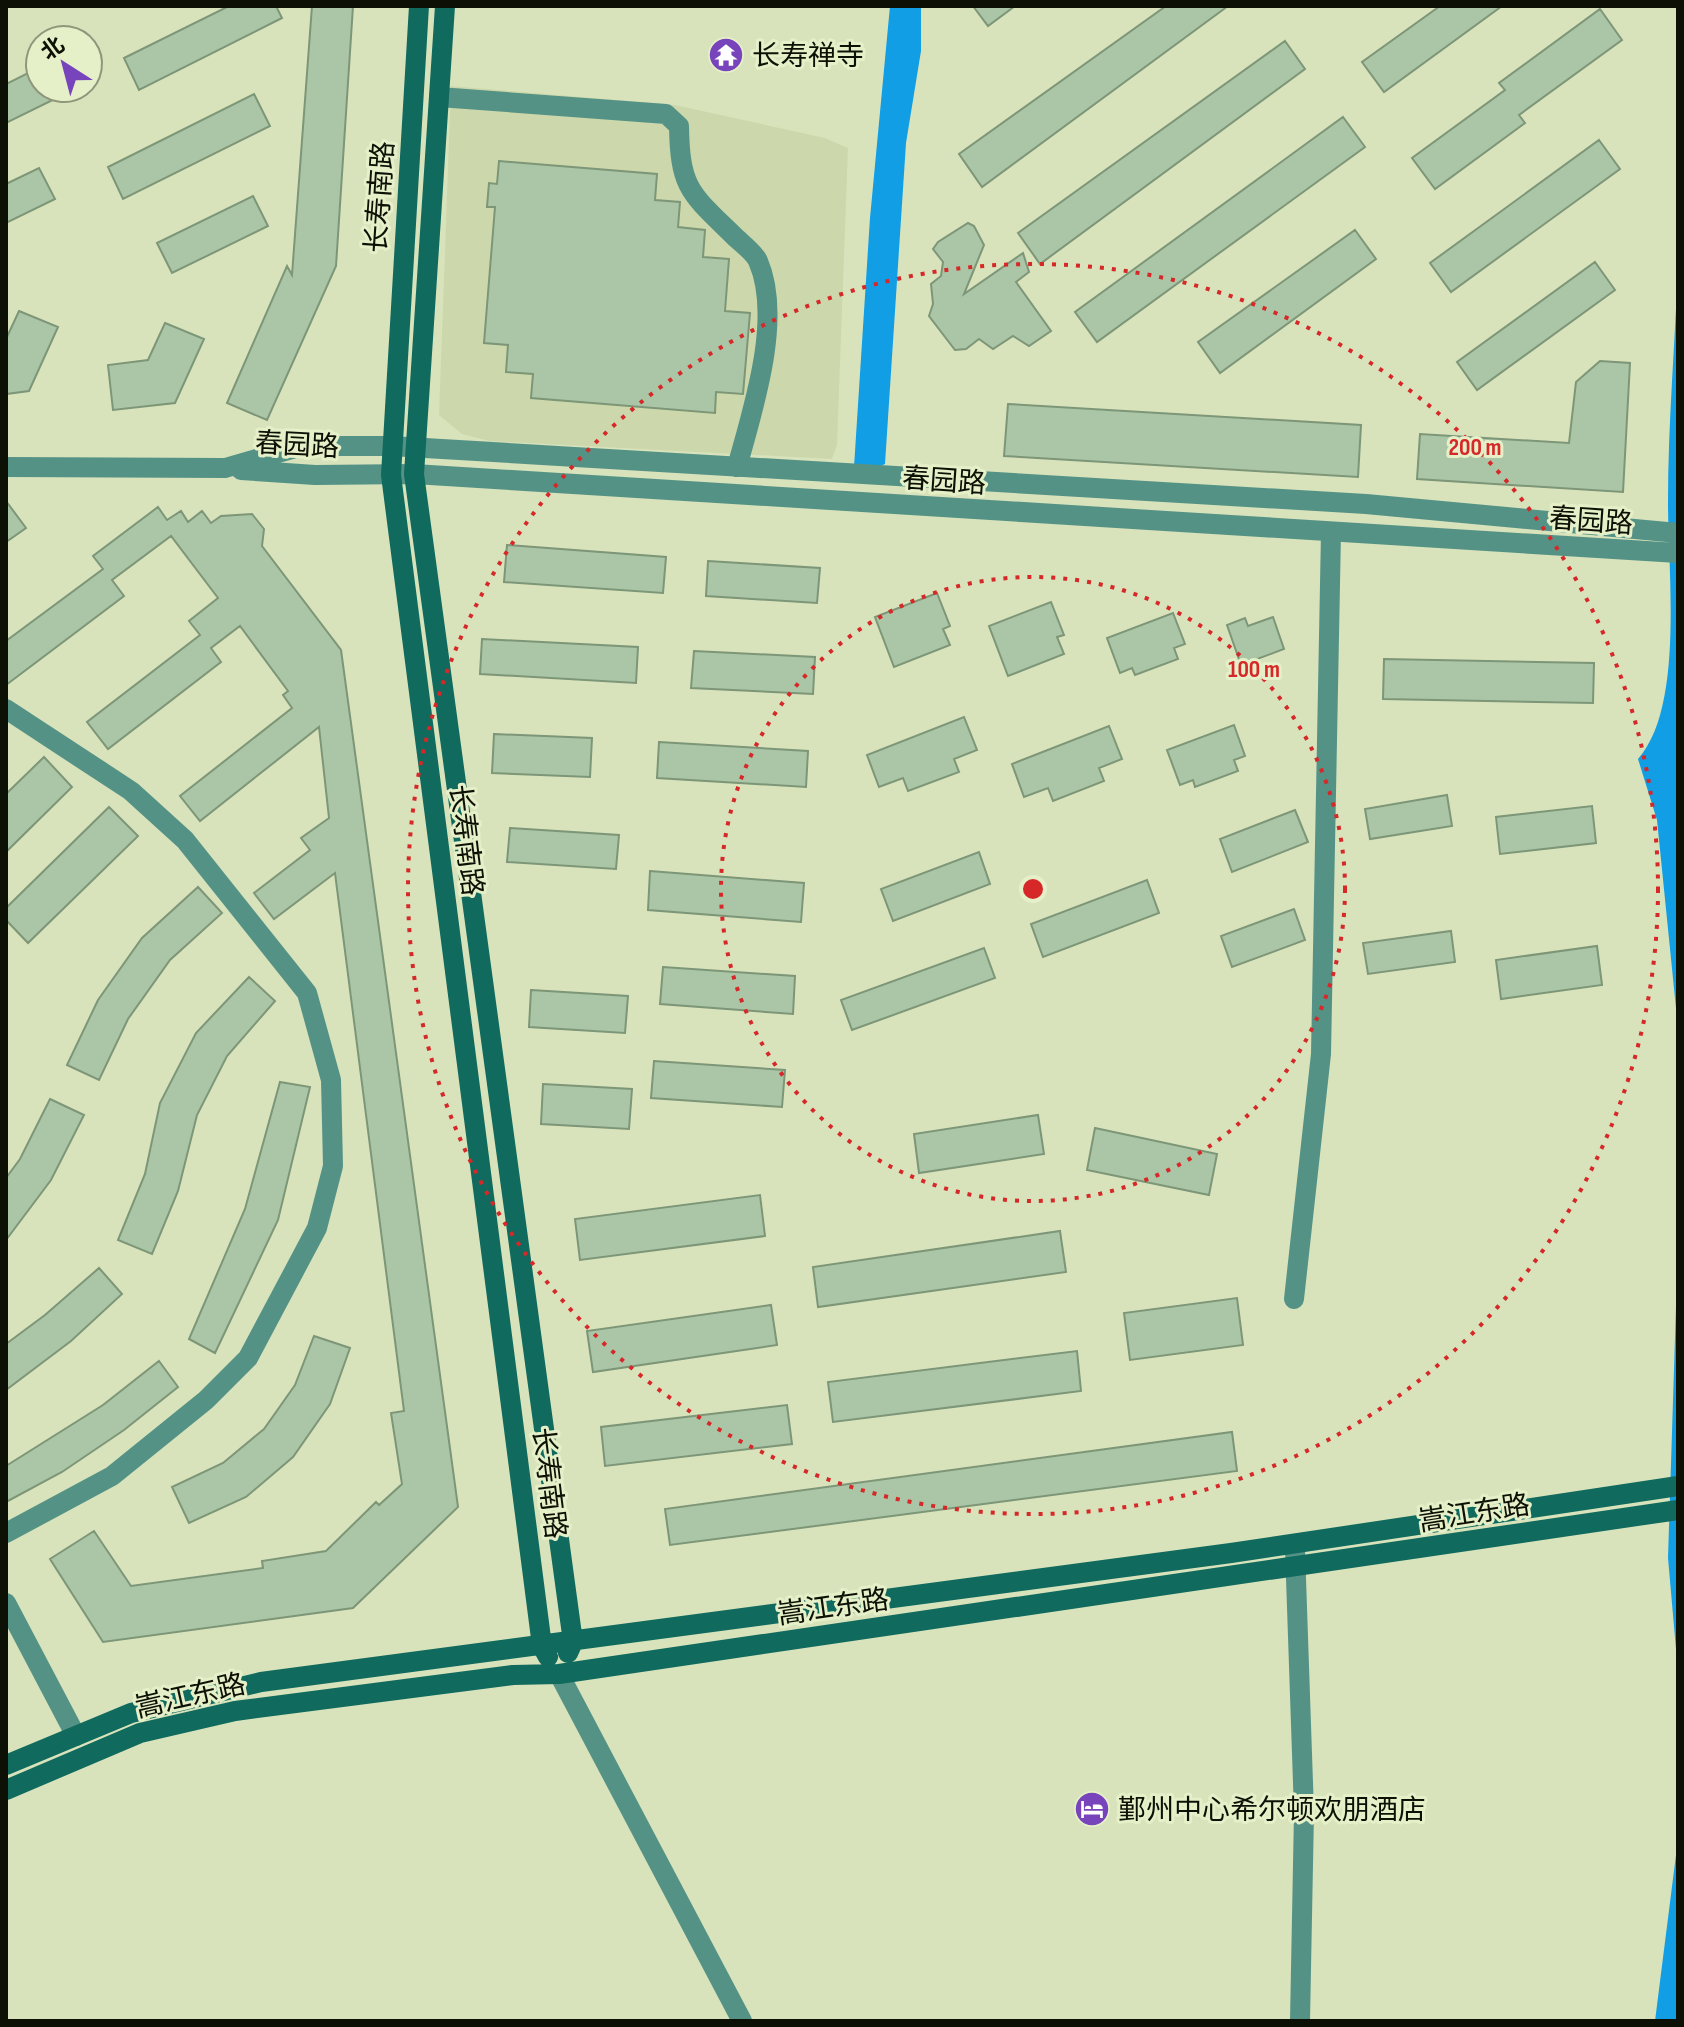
<svg xmlns="http://www.w3.org/2000/svg" width="1684" height="2027" viewBox="0 0 1684 2027" font-family="'Sofia Sans Condensed','Noto Sans SC',sans-serif">
<rect width="100%" height="100%" fill="#d8e3bc"/>
<path fill="#ccd8ab" d="M 451,86 L 675,105 L 825,138 L 848,148 L 837,445 L 832,459 L 489,441 L 462,434 L 439,415 Z"/>
<path fill="#129ee5" d="M 890,6 L 921,6 L 921,51 L 906,143 L 885,464 L 871,470 L 854,467 L 870,218 Z
M 1678,266 L 1678,1028 L 1657,820 L 1638,759 C 1684,708 1668,574 1668,503 C 1668,424 1675,344 1678,266 Z
M 1678,1243 L 1678,1672 L 1668,1558 Z
M 1678,1839 L 1678,2021 L 1655,2021 Z"/>
<path fill="#abc6a6" stroke="#7d9677" stroke-width="2" d="M 229,6 L 276,6 L 282,18 L 139,90 L 124,58 Z
M 312,6 L 353,6 L 336,266 L 267,420 L 227,403 L 287,266 L 292,275 Z
M 973,6 L 1015,6 L 988,26 Z
M 1166,6 L 1228,6 L 982,187 L 959,154 Z
M 1440,6 L 1502,6 L 1384,92 L 1362,62 Z
M 1600,9 L 1622,40 L 1519,115 L 1525,123 L 1435,189 L 1412,158 L 1505,90 L 1499,83 Z
M 1285,41 L 1305,69 L 1040,264 L 1018,233 Z
M 40,67 L 40,88 L 77,88 L 6,123 L 6,84 Z
M 254,94 L 270,126 L 123,199 L 108,167 Z
M 1343,117 L 1365,147 L 1097,342 L 1075,312 Z
M 1599,140 L 1620,169 L 1451,292 L 1430,263 Z
M 499,161 L 657,174 L 655,200 L 680,202 L 678,227 L 705,230 L 703,257 L 729,259 L 725,311 L 750,313 L 743,394 L 716,392 L 715,413 L 531,398 L 533,374 L 506,372 L 508,345 L 484,343 L 495,207 L 487,207 L 489,183 L 497,184 Z
M 39,168 L 55,199 L 6,223 L 6,184 Z
M 253,196 L 268,226 L 172,273 L 157,243 Z
M 968,223 L 974,226 L 984,245 L 964,294 L 1023,253 L 1029,272 L 1016,282 L 1051,331 L 1029,346 L 1013,336 L 993,349 L 979,339 L 966,349 L 955,350 L 929,316 L 933,304 L 931,284 L 941,276 L 943,262 L 933,249 L 938,242 Z
M 1355,230 L 1376,259 L 1220,373 L 1198,342 Z
M 1595,262 L 1615,290 L 1477,390 L 1457,362 Z
M 19,311 L 58,327 L 29,391 L 6,394 L 6,339 Z
M 165,323 L 204,339 L 175,403 L 113,410 L 108,365 L 148,360 Z
M 1600,361 L 1630,363 L 1623,492 L 1417,479 L 1420,434 L 1569,443 L 1576,382 Z
M 1008,404 L 1361,425 L 1358,477 L 1004,456 Z
M 6,501 L 26,528 L 6,542 Z
M 158,507 L 167,520 L 181,511 L 188,522 L 202,511 L 211,523 L 221,516 L 252,514 L 264,529 L 262,546 L 341,650 L 458,1507 L 353,1608 L 103,1642 L 50,1559 L 94,1531 L 131,1586 L 263,1568 L 262,1561 L 326,1551 L 376,1502 L 379,1505 L 402,1484 L 391,1413 L 404,1411 L 335,873 L 274,919 L 254,893 L 310,850 L 301,838 L 329,818 L 319,727 L 200,821 L 180,796 L 292,708 L 283,695 L 288,691 L 240,626 L 211,648 L 221,662 L 108,749 L 87,722 L 200,635 L 189,621 L 218,598 L 171,536 L 112,580 L 124,596 L 6,685 L 6,641 L 103,569 L 93,556 Z
M 507,545 L 666,557 L 663,593 L 504,582 Z
M 708,561 L 820,568 L 817,603 L 706,596 Z
M 937,593 L 950,626 L 943,629 L 950,645 L 894,667 L 875,617 Z
M 1051,602 L 1064,635 L 1057,637 L 1064,654 L 1008,676 L 989,626 Z
M 1173,613 L 1185,644 L 1174,648 L 1178,659 L 1135,675 L 1132,668 L 1120,673 L 1107,638 Z
M 1273,617 L 1284,649 L 1241,665 L 1227,625 L 1245,618 L 1248,626 Z
M 482,639 L 638,647 L 636,683 L 480,674 Z
M 694,651 L 815,657 L 813,694 L 691,688 Z
M 1384,659 L 1594,663 L 1593,703 L 1383,699 Z
M 964,717 L 977,750 L 954,759 L 959,772 L 908,791 L 903,778 L 879,787 L 867,755 Z
M 1234,725 L 1245,756 L 1234,760 L 1238,771 L 1195,787 L 1193,780 L 1180,785 L 1167,750 Z
M 1109,726 L 1122,759 L 1099,768 L 1104,781 L 1053,801 L 1048,788 L 1024,797 L 1012,764 Z
M 494,734 L 592,738 L 590,777 L 492,773 Z
M 659,742 L 808,751 L 806,787 L 657,778 Z
M 44,757 L 72,787 L 6,852 L 6,794 Z
M 1447,795 L 1452,826 L 1370,839 L 1365,809 Z
M 1592,806 L 1596,843 L 1500,854 L 1496,817 Z
M 109,807 L 138,836 L 28,943 L 6,920 L 6,908 Z
M 1295,810 L 1308,842 L 1232,872 L 1220,839 Z
M 510,828 L 619,835 L 616,869 L 507,862 Z
M 979,852 L 990,884 L 893,921 L 881,889 Z
M 650,871 L 804,883 L 801,922 L 648,910 Z
M 1147,880 L 1159,913 L 1043,957 L 1031,924 Z
M 198,887 L 222,913 L 170,960 L 128,1019 L 99,1080 L 67,1065 L 98,1000 L 142,938 Z
M 1294,909 L 1305,940 L 1232,967 L 1221,936 Z
M 1451,931 L 1455,962 L 1368,974 L 1363,943 Z
M 1597,946 L 1602,985 L 1501,999 L 1496,960 Z
M 984,948 L 995,978 L 852,1030 L 841,1000 Z
M 663,967 L 795,976 L 793,1014 L 660,1004 Z
M 249,977 L 275,1001 L 227,1056 L 197,1115 L 178,1191 L 152,1254 L 118,1240 L 145,1174 L 160,1103 L 196,1033 Z
M 531,990 L 628,996 L 625,1033 L 529,1027 Z
M 654,1061 L 785,1070 L 782,1107 L 651,1098 Z
M 280,1082 L 310,1087 L 278,1220 L 215,1353 L 189,1339 L 245,1209 Z
M 543,1084 L 632,1089 L 629,1129 L 541,1124 Z
M 50,1099 L 84,1115 L 51,1180 L 6,1240 L 6,1178 L 20,1159 Z
M 1038,1115 L 1044,1154 L 919,1173 L 914,1134 Z
M 1095,1128 L 1217,1154 L 1209,1195 L 1087,1170 Z
M 760,1195 L 765,1236 L 580,1260 L 575,1219 Z
M 1060,1231 L 1066,1272 L 818,1307 L 813,1267 Z
M 99,1268 L 122,1294 L 71,1341 L 6,1390 L 6,1344 L 45,1315 Z
M 1237,1298 L 1243,1345 L 1130,1360 L 1124,1313 Z
M 771,1305 L 777,1345 L 593,1372 L 587,1331 Z
M 314,1336 L 350,1348 L 330,1404 L 293,1457 L 246,1497 L 189,1523 L 172,1487 L 223,1463 L 264,1429 L 295,1385 Z
M 1077,1351 L 1081,1391 L 833,1422 L 828,1382 Z
M 159,1361 L 178,1387 L 124,1430 L 62,1472 L 6,1502 L 6,1466 L 103,1405 Z
M 787,1405 L 792,1444 L 605,1466 L 601,1427 Z
M 1232,1432 L 1237,1471 L 670,1545 L 665,1509 Z"/>
<g fill="none" stroke-linecap="round" stroke-linejoin="round">
<path stroke="#559286" stroke-width="20" d="M 439,97 L 666,114 L 679,126 C 680,188 690,193 733,235 C 741,243 754,252 758,261 C 783,318 753,409 737,467
M 6,467 L 225,468
M 6,709 L 131,791 L 185,840 L 307,993 L 331,1080 L 333,1166 L 317,1228 L 248,1358 L 206,1400 L 112,1476 L 6,1533
M 1294,1299 L 1321,1054 L 1331,532
M 1295,1549 L 1304,1812 L 1300,2021
M 6,1603 L 76,1736"/>
<path stroke="#559286" stroke-width="20" d="M 225,468 L 303,446 L 391,446 L 1366,504 L 1678,533
M 241,470 L 315,475 L 414,474 L 1678,553
M 559,1674 L 742,2021"/>
<path stroke="#106a5d" stroke-width="20" d="M 419,6 L 391,475 L 542,1646 L 548,1657
M 445,6 L 414,474 L 573,1642 L 568,1653
M 6,1765 L 131,1713 L 261,1682 L 1231,1553 L 1678,1486
M 6,1790 L 140,1733 L 235,1711 L 513,1675 L 559,1674 L 1678,1510"/>
</g>
<g fill="none" stroke="#d62828" stroke-width="4" stroke-dasharray="4 8">
<circle cx="1033" cy="889" r="312"/>
<circle cx="1033" cy="889" r="625"/>
</g>
<defs>
<g id="temple-disc" transform="scale(1.8)"><circle r="9.5" fill="#7844bb" stroke="#e5f0c9"/><path d="M0-6L5-2H3V0L6.5 2.5H4V6H1.5V3h-3V6H-4V2.5H-6.5L-3 0V-2H-5Z" fill="#fff"/></g>
<g id="hotel-disc" transform="scale(1.8)"><circle r="9.5" fill="#7844bb" stroke="#e5f0c9"/><path d="M-6-4.5h1.5V1H6V5H4.5V3h-9V5H-6ZM-4 0a1.8 1.8 0 1 1 3.6 0ZM.5 0V-2.5h3Q6-2.5 6 0Z" fill="#fff"/></g>
</defs>
<g fill-rule="evenodd">
<use href="#temple-disc" x="726" y="55"/>
<use href="#hotel-disc" x="1092" y="1809"/>
</g>
<g text-anchor="middle" stroke-width="6" stroke-linejoin="round" paint-order="stroke">
<g font-size="28" fill="#0d1004" stroke="#e5f0c9" text-anchor="start">
<text x="752" y="65">长寿禅寺</text>
<text x="1118" y="1819">鄞州中心希尔顿欢朋酒店</text>
</g>
<g font-size="28" fill="#0d1004" stroke="#e5f0c9">
<text transform="translate(379 197) rotate(-86)" y="10">长寿南路</text>
<text transform="translate(297 444) rotate(3)" y="10">春园路</text>
<text transform="translate(944 480) rotate(4)" y="10">春园路</text>
<text transform="translate(1591 520) rotate(4)" y="10">春园路</text>
<text transform="translate(467 840) rotate(83)" y="10">长寿南路</text>
<text transform="translate(550 1483) rotate(83)" y="10">长寿南路</text>
<text transform="translate(1474 1512) rotate(-9)" y="10">嵩江东路</text>
<text transform="translate(833 1606) rotate(-8)" y="10">嵩江东路</text>
<text transform="translate(190 1695) rotate(-13)" y="10">嵩江东路</text>
</g>
</g>
<circle cx="1033" cy="889" r="12" fill="#d62828" stroke="#e5f0c9" stroke-width="4"/>
<g font-size="24" text-anchor="middle" font-weight="bold" fill="#d62828" stroke="#e5f0c9" stroke-width="6" stroke-linejoin="round" paint-order="stroke">
<text x="1475" y="455">200 m</text>
<text x="1254" y="677">100 m</text>
</g>
<rect width="1684" height="2027" fill="none" stroke="#0d1004" stroke-width="16"/>
<g transform="translate(64 64) rotate(324)"><circle r="38" fill="#e5f0c9" stroke="#8f967a" stroke-width="2"/>
<path d="M0-6L14 30L0 20L-14 30Z" fill="#7844bb"/>
<text y="-12" font-size="22" font-weight="bold" text-anchor="middle" fill="#0d1004">北</text>
</g>
</svg>
